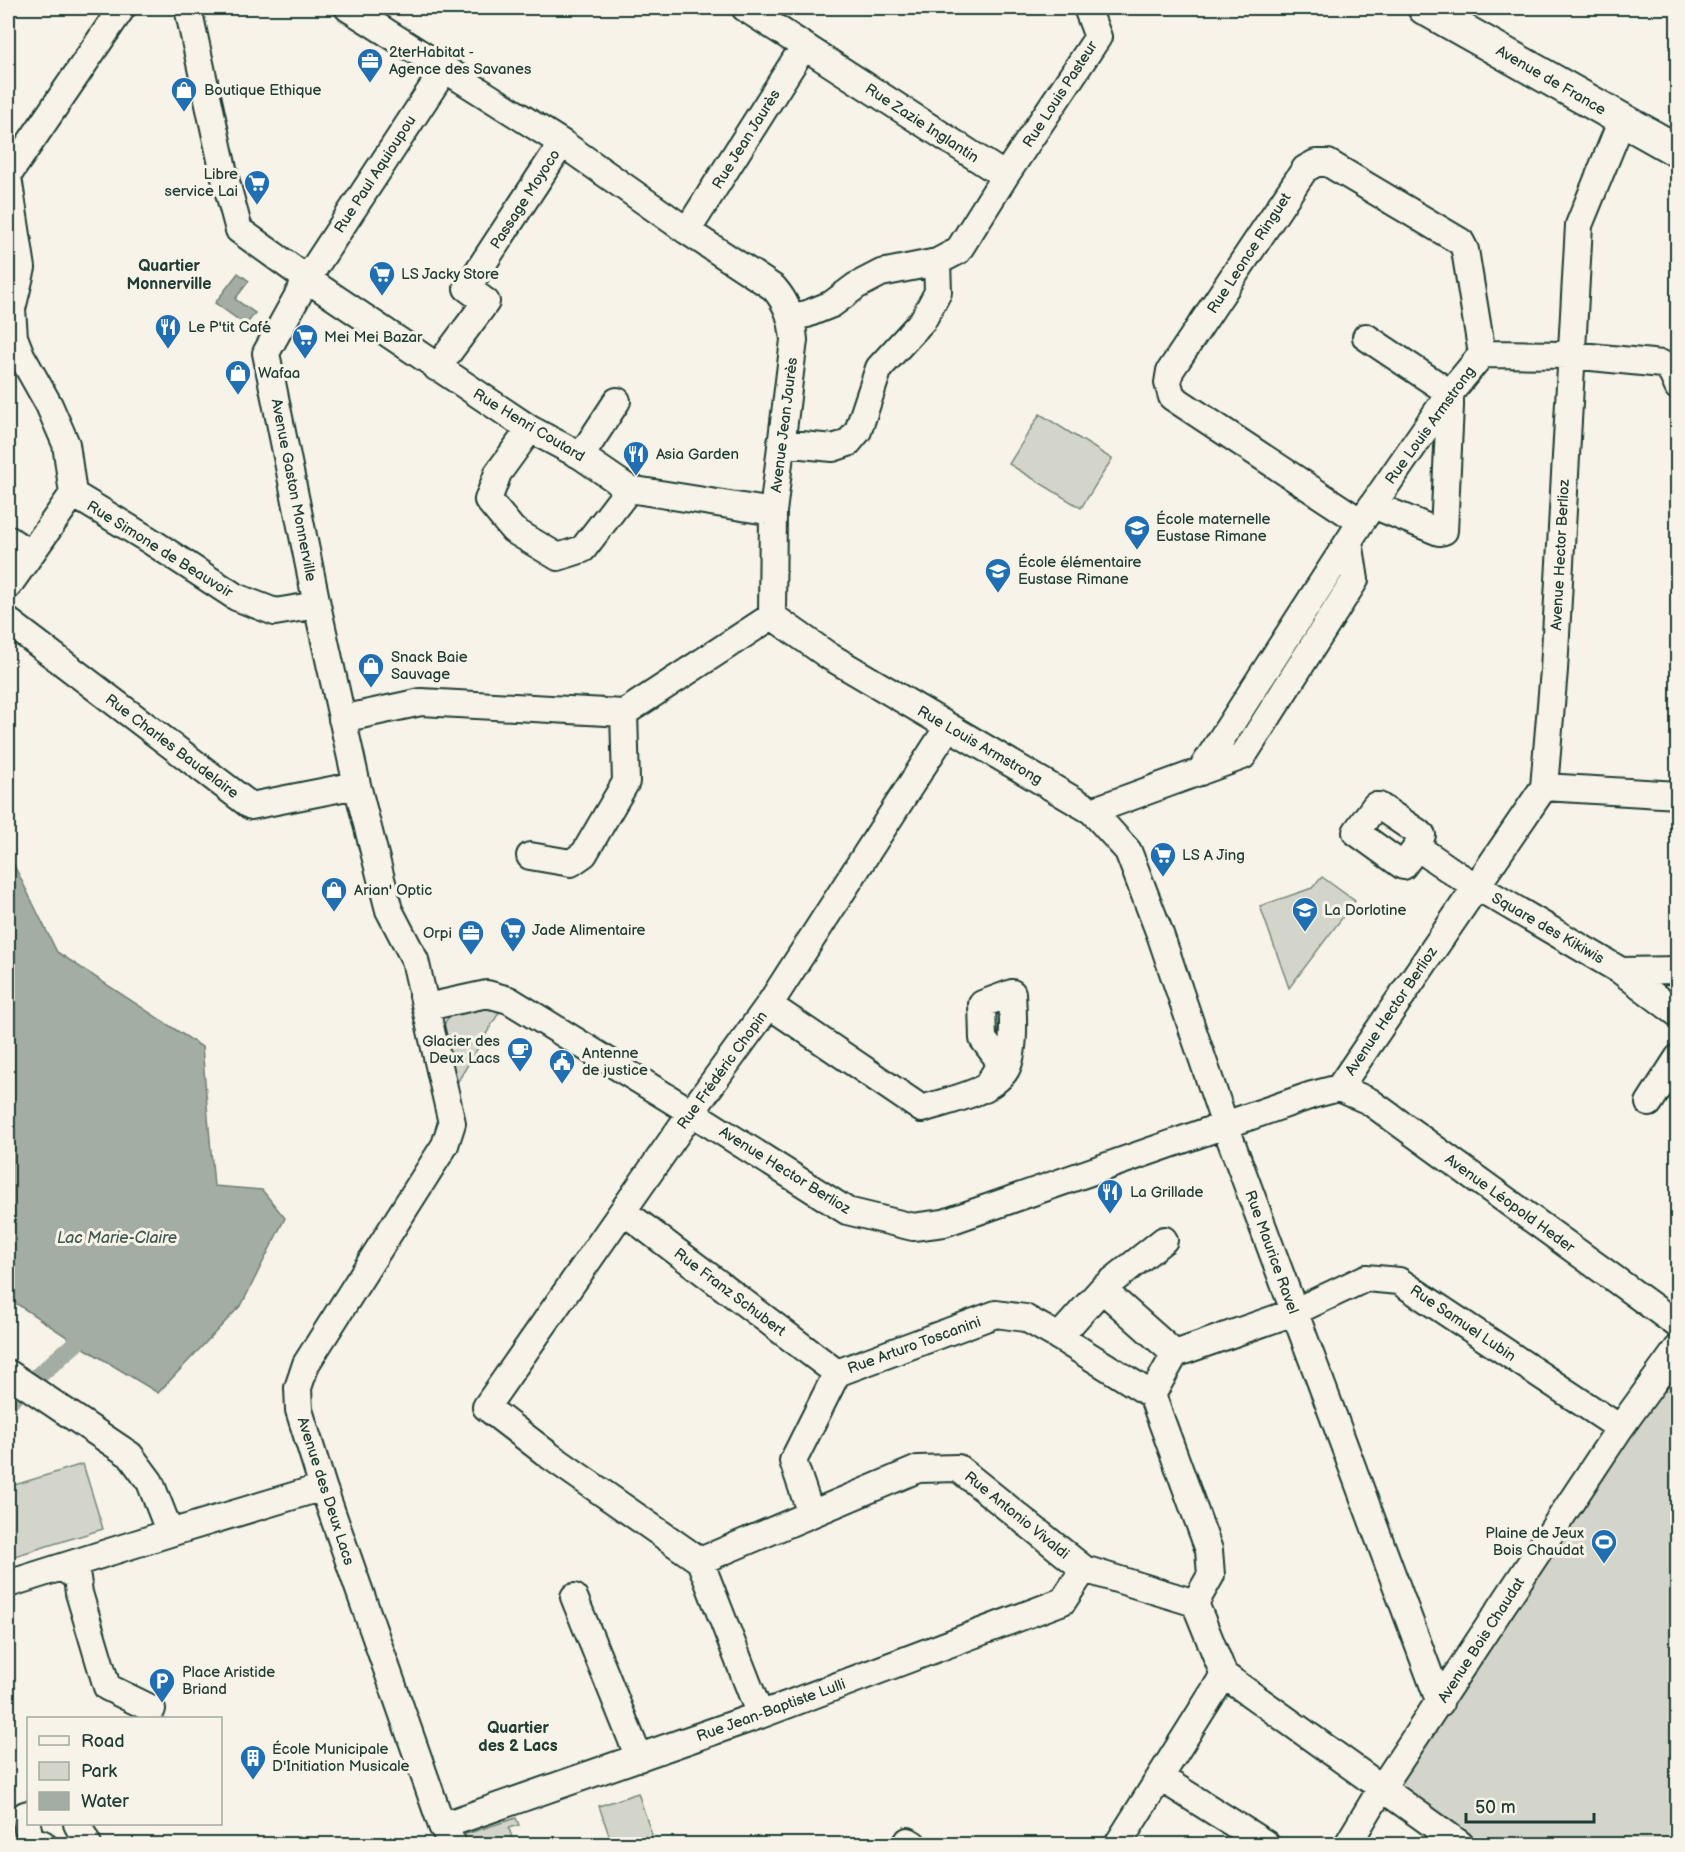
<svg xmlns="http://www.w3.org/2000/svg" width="1685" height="1852" viewBox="0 0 1685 1852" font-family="'Balsamiq Sans',sans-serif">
<rect width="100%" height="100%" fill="#f7f3e8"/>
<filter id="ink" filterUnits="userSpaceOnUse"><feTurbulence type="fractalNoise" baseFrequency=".0167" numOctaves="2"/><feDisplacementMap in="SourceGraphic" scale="12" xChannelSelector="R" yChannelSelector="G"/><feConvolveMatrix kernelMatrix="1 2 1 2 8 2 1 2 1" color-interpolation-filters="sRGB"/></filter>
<g filter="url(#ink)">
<path fill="#d3d5ca" stroke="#79897f" stroke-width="1.5" d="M 1040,414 L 1112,459 L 1081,508 L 1009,464 Z
M 1322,877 L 1355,901 L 1289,988 L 1260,906 L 1312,888 Z
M 479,1006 L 501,1009 L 454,1088 C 449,1066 430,1026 455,1012 C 461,1008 472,1008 479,1006 Z
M 1677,1348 L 1677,1844 L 1460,1844 L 1381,1789 Z
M 83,1464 L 103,1529 L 8,1558 L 8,1487 Z
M 638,1793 L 655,1844 L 612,1844 L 599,1806 Z
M 516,1818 L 519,1825 L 509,1828 L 514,1844 L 460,1844 L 457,1837 Z"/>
<path fill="#a4ada3" stroke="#6f8077" stroke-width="1.5" d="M 238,273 L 249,281 L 235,299 L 255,313 L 246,325 L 215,303 Z
M 8,853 L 57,952 L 202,1047 L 214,1186 L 262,1190 L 285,1218 L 242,1304 L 158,1393 L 76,1343 L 8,1298 Z"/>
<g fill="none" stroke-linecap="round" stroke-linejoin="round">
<path stroke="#a4ada3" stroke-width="18" d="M 8,1402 L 76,1343"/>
<g stroke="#1f3d34" stroke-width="30">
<path id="minor" d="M 188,8 L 225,178 L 239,230 L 307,279 L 266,353 L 317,605 L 357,785 L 389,910 L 415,960 L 452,1123 L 445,1145 L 306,1364 L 298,1388 L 299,1410 L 323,1487 L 442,1826 L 453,1844
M 745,8 L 1005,176 L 958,251 L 937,262
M 444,70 L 307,279 L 530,429 L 581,456 L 629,489 L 773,512
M 8,175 L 122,8
M 1005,176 L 1098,37 L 1087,8
M 8,177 L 22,268 L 12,309 L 14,337 L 21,355 L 49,405 L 66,444 L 73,494 L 8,586
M 687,231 L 804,46
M 1366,337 L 1450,393 L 1450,406 L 1444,531 L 1439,532 L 1373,505
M 437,368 L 486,302 L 467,288 L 562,143
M 530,429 L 498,473 L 488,500 L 513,530 L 558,557 L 583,549 L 629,489
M 781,443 L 833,448 L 848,443 L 858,431 L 879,368 L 923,320 L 938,292 L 937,262 L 881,273 L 856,286 L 832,304 L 807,314 L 792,317
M 581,456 L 617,401
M 73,494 L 149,540 L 236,597 L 275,612 L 317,605
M 1361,522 L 1172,397 L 1168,383 L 1170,371 L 1305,169 L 1316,163 L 1328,163 L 1461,242 L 1465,250 L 1482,354
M 8,539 L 30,554
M 772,616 L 829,656 L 1092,811 L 1243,756 L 1355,580 L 1349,541
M 8,621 L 251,806 L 357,785
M 342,719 L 421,702 L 624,713 L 772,616 L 773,512 L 794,340 C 792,319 788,304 774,288 L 687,231 L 562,143 L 348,8
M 948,727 L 769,1005 L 698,1103 L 486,1407 L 550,1456 L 700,1561 L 918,1469 L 958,1468 L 1084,1569 L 1195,1603 L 1224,1675 L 1460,1844
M 1200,772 L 1361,522 L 1450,393 L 1482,354 L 1571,355 L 1662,364 L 1670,369 L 1678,387
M 1544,787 L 1678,795
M 1092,811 L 1128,851 L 1160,934 L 1225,1125 L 1440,1703
M 1417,847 L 1403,866 L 1356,832 L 1375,806 L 1379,806 L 1422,835 L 1417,847 L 1459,876 L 1621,971 L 1678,970
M 530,856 L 571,863 L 584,854 L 626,782 L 624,713
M 1621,971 L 1678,1014
M 769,1005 L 922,1109 C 946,1101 990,1093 1005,1071 C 1016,1055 1013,1012 1012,993 L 982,1004 L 983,1039 L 1001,1063 L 985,1089
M 427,1007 L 487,994 L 509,1000 L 691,1112 L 847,1211 L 913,1227 L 944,1223 L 1225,1125 L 1312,1095 L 1339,1088 L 1544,787 L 1554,670 L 1579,225 L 1622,120
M 1339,1088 L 1369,1101 L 1678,1325
M 1649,1103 L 1678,1058
M 623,1211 L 837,1373
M 1102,1289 L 1164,1240
M 1059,1337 L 1102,1289 L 1175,1354
M 8,1373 L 130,1455 L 150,1482 L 170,1533 L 323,1487
M 1152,1395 L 1175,1354 L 1294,1312 L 1366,1278 L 1399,1281 L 1620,1428
M 811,1514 L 793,1461 L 837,1373 L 996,1314 L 1025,1318 L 1059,1337 L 1152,1395 L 1209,1550 L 1211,1575 L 1195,1603
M 700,1561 L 760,1715
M 62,1567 L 77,1578 L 79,1593 L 107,1687 L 152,1709
M 8,1584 L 170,1533
M 574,1597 L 639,1758
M 1161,1778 L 1266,1844
M 28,1814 L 25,1815 L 30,1839 L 43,1844
M 77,1824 L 88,1844
M 442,1826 L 760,1715 L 1063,1601 L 1084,1569
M 906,1844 L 908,1841 L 913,1844
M 1118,1844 L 1224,1675
M 1348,1844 L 1381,1789 L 1620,1428 L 1678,1348"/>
</g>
<g stroke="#1f3d34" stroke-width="36">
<path id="major" d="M 1424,8 L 1678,151"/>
</g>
<use href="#minor" stroke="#f7f3e8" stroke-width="26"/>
<use href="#major" stroke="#f7f3e8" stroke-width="32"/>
</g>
</g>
<defs>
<g id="office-pin" transform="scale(1.35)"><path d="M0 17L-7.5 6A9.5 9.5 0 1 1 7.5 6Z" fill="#1f6fb2" stroke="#f7f3e8"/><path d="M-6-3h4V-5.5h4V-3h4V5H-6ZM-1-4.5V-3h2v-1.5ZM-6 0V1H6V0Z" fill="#fff"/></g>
<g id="shop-pin" transform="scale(1.35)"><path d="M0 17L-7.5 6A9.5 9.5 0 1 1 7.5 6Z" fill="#1f6fb2" stroke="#f7f3e8"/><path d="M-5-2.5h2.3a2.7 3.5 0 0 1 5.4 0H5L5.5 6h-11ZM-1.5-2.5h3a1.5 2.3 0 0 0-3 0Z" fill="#fff"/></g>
<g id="supermarket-pin" transform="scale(1.35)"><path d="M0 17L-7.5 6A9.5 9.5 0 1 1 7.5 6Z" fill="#1f6fb2" stroke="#f7f3e8"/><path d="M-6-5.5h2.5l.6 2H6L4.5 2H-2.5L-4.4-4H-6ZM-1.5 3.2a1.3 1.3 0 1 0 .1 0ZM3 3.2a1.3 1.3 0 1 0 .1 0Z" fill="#fff"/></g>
<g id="restaurant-pin" transform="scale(1.35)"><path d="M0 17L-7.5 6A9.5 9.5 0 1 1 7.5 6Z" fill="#1f6fb2" stroke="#f7f3e8"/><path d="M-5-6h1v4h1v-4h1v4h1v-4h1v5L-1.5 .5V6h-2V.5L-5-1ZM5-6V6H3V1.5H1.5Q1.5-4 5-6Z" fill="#fff"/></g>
<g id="school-pin" transform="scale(1.35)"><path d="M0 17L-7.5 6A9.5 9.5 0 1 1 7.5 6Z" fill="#1f6fb2" stroke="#f7f3e8"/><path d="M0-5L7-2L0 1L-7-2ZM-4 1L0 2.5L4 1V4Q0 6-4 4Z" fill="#fff"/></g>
<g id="cafe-pin" transform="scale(1.35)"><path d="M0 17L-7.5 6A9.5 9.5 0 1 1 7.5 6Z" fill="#1f6fb2" stroke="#f7f3e8"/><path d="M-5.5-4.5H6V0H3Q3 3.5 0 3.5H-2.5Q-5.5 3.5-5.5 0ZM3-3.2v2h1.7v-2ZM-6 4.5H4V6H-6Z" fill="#fff"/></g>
<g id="civic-pin" transform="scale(1.35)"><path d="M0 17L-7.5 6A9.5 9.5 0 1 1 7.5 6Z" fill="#1f6fb2" stroke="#f7f3e8"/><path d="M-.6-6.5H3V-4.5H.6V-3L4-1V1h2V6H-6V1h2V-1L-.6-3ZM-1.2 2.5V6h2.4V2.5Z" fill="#fff"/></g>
<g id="stadium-pin" transform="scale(1.35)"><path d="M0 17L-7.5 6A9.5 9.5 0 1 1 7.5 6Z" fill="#1f6fb2" stroke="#f7f3e8"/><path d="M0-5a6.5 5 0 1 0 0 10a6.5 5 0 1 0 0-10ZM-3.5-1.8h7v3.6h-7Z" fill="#fff"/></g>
<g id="parking-pin" transform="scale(1.35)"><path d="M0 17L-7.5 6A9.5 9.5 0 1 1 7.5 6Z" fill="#1f6fb2" stroke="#f7f3e8"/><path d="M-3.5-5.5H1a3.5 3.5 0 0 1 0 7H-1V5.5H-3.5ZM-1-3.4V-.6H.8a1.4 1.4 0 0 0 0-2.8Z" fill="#fff"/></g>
<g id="building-pin" transform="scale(1.35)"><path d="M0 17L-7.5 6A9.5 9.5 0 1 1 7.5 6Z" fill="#1f6fb2" stroke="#f7f3e8"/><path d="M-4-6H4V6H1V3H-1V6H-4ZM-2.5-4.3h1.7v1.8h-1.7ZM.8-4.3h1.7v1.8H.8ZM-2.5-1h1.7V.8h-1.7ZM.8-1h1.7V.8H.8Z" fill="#fff"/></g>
</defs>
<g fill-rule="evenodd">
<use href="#office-pin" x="370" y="61"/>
<use href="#shop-pin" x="184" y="90"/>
<use href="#supermarket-pin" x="257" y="183"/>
<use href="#supermarket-pin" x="382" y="274"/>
<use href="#restaurant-pin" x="168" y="327"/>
<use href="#supermarket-pin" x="305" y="337"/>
<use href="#shop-pin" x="238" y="373"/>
<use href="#restaurant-pin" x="636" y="454"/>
<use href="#school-pin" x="1137" y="528"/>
<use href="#school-pin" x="998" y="571"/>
<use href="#shop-pin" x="371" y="666"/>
<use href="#supermarket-pin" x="1163" y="855"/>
<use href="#shop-pin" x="334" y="890"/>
<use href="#school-pin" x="1305" y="910"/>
<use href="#supermarket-pin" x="513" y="930"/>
<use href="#office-pin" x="471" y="933"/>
<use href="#cafe-pin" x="520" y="1050"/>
<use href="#civic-pin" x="562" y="1062"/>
<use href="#restaurant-pin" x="1110" y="1192"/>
<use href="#stadium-pin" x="1604" y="1542"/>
<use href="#parking-pin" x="162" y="1681"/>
<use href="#building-pin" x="253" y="1758"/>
</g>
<g text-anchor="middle" stroke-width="6" stroke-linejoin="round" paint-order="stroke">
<g font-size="15" fill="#1f3d34" stroke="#f7f3e8" text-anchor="start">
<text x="389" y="57">2terHabitat -<tspan x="389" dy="17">Agence des Savanes</tspan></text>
<text x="204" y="95">Boutique Ethique</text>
<text x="238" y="179" text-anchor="end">Libre<tspan x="238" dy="17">service Lai</tspan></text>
<text x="401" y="279">LS Jacky Store</text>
<text x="188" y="332">Le P'tit Café</text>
<text x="324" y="342">Mei Mei Bazar</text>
<text x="258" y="378">Wafaa</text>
<text x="656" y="459">Asia Garden</text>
<text x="1156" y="524">École maternelle<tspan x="1156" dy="17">Eustase Rimane</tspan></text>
<text x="1018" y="567">École élémentaire<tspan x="1018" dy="17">Eustase Rimane</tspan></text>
<text x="391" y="662">Snack Baie<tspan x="391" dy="17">Sauvage</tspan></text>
<text x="1182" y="860">LS A Jing</text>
<text x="354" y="895">Arian' Optic</text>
<text x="1324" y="915">La Dorlotine</text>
<text x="532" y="935">Jade Alimentaire</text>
<text x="452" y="938" text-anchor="end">Orpi</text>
<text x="500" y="1046" text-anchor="end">Glacier des<tspan x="500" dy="17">Deux Lacs</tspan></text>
<text x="582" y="1058">Antenne<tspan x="582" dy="17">de justice</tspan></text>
<text x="1130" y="1197">La Grillade</text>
<text x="1584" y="1538" text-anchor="end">Plaine de Jeux<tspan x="1584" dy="17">Bois Chaudat</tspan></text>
<text x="182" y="1677">Place Aristide<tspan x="182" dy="17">Briand</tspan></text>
<text x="272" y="1754">École Municipale<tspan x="272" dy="17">D'Initiation Musicale</tspan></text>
</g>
<g font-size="15" fill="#1f3d34" stroke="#f7f3e8">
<text transform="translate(1551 80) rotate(30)" y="5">Avenue de France</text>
<text transform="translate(1060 94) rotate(-57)" y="5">Rue Louis Pasteur</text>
<text transform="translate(922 123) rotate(33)" y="5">Rue Zazie Inglantin</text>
<text transform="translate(746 139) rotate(-58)" y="5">Rue Jean Jaurès</text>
<text transform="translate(375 174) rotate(-57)" y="5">Rue Paul Aquioupou</text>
<text transform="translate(525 199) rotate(-57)" y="5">Passage Moyoco</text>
<text transform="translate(1249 253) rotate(-57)" y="5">Rue Leonce Ringuet</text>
<text transform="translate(529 425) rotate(31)" y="5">Rue Henri Coutard</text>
<text transform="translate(784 425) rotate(-83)" y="5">Avenue Jean Jaurès</text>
<text transform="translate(1430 425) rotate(-54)" y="5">Rue Louis Armstrong</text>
<text transform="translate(294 490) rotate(79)" y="5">Avenue Gaston Monnerville</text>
<text transform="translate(160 549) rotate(32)" y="5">Rue Simone de Beauvoir</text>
<text transform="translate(1560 555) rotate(-87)" y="5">Avenue Hector Berlioz</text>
<text transform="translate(980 745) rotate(30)" y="5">Rue Louis Armstrong</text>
<text transform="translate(172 746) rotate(37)" y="5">Rue Charles Baudelaire</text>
<text transform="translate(1548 928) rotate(30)" y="5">Square des Kikiwis</text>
<text transform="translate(1391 1011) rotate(-56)" y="5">Avenue Hector Berlioz</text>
<text transform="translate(722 1070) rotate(-54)" y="5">Rue Frédéric Chopin</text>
<text transform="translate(785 1170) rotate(32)" y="5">Avenue Hector Berlioz</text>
<text transform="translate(1510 1203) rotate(36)" y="5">Avenue Léopold Heder</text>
<text transform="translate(1272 1252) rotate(70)" y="5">Rue Maurice Ravel</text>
<text transform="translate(730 1292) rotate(37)" y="5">Rue Franz Schubert</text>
<text transform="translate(1463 1323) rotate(34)" y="5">Rue Samuel Lubin</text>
<text transform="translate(914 1345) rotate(-20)" y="5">Rue Arturo Toscanini</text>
<text transform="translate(326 1491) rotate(72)" y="5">Avenue des Deux Lacs</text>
<text transform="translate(1017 1515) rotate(39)" y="5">Rue Antonio Vivaldi</text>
<text transform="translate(1481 1640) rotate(-57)" y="5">Avenue Bois Chaudat</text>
<text transform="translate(771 1710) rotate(-20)" y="5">Rue Jean-Baptiste Lulli</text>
</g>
<g font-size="16" font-weight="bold" fill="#1f3d34" stroke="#f7f3e8">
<text x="169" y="271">Quartier<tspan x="169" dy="18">Monnerville</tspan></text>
<text x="518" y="1733">Quartier<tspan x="518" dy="18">des 2 Lacs</tspan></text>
</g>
<g font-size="16" font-style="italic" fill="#405950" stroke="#f7f3e8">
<text x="117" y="1243">Lac Marie-Claire</text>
</g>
</g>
<rect width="1685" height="1852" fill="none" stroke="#f7f3e8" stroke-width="30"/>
<rect x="15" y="15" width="1655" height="1822" fill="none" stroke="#1f3d34" stroke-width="2" filter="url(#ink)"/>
<rect x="27" y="1717" width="195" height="108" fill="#f7f3e8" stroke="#a1aaa0" stroke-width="1.5"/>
<rect x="39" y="1736" width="30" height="9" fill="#f7f3e8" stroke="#a1aaa0" stroke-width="1.5"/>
<text x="81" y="1747" font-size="18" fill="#1f3d34">Road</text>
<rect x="39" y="1762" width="30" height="18" fill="#d3d5ca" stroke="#a1aaa0" stroke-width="1.5"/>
<text x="81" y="1777" font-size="18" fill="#1f3d34">Park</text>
<rect x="39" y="1792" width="30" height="18" fill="#a4ada3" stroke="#a1aaa0" stroke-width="1.5"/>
<text x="81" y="1807" font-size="18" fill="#1f3d34">Water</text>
<path d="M1466 1813v9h128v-9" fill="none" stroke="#1f3d34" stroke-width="3"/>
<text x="1475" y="1813" font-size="18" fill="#1f3d34" stroke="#f7f3e8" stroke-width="4.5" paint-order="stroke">50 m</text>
</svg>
